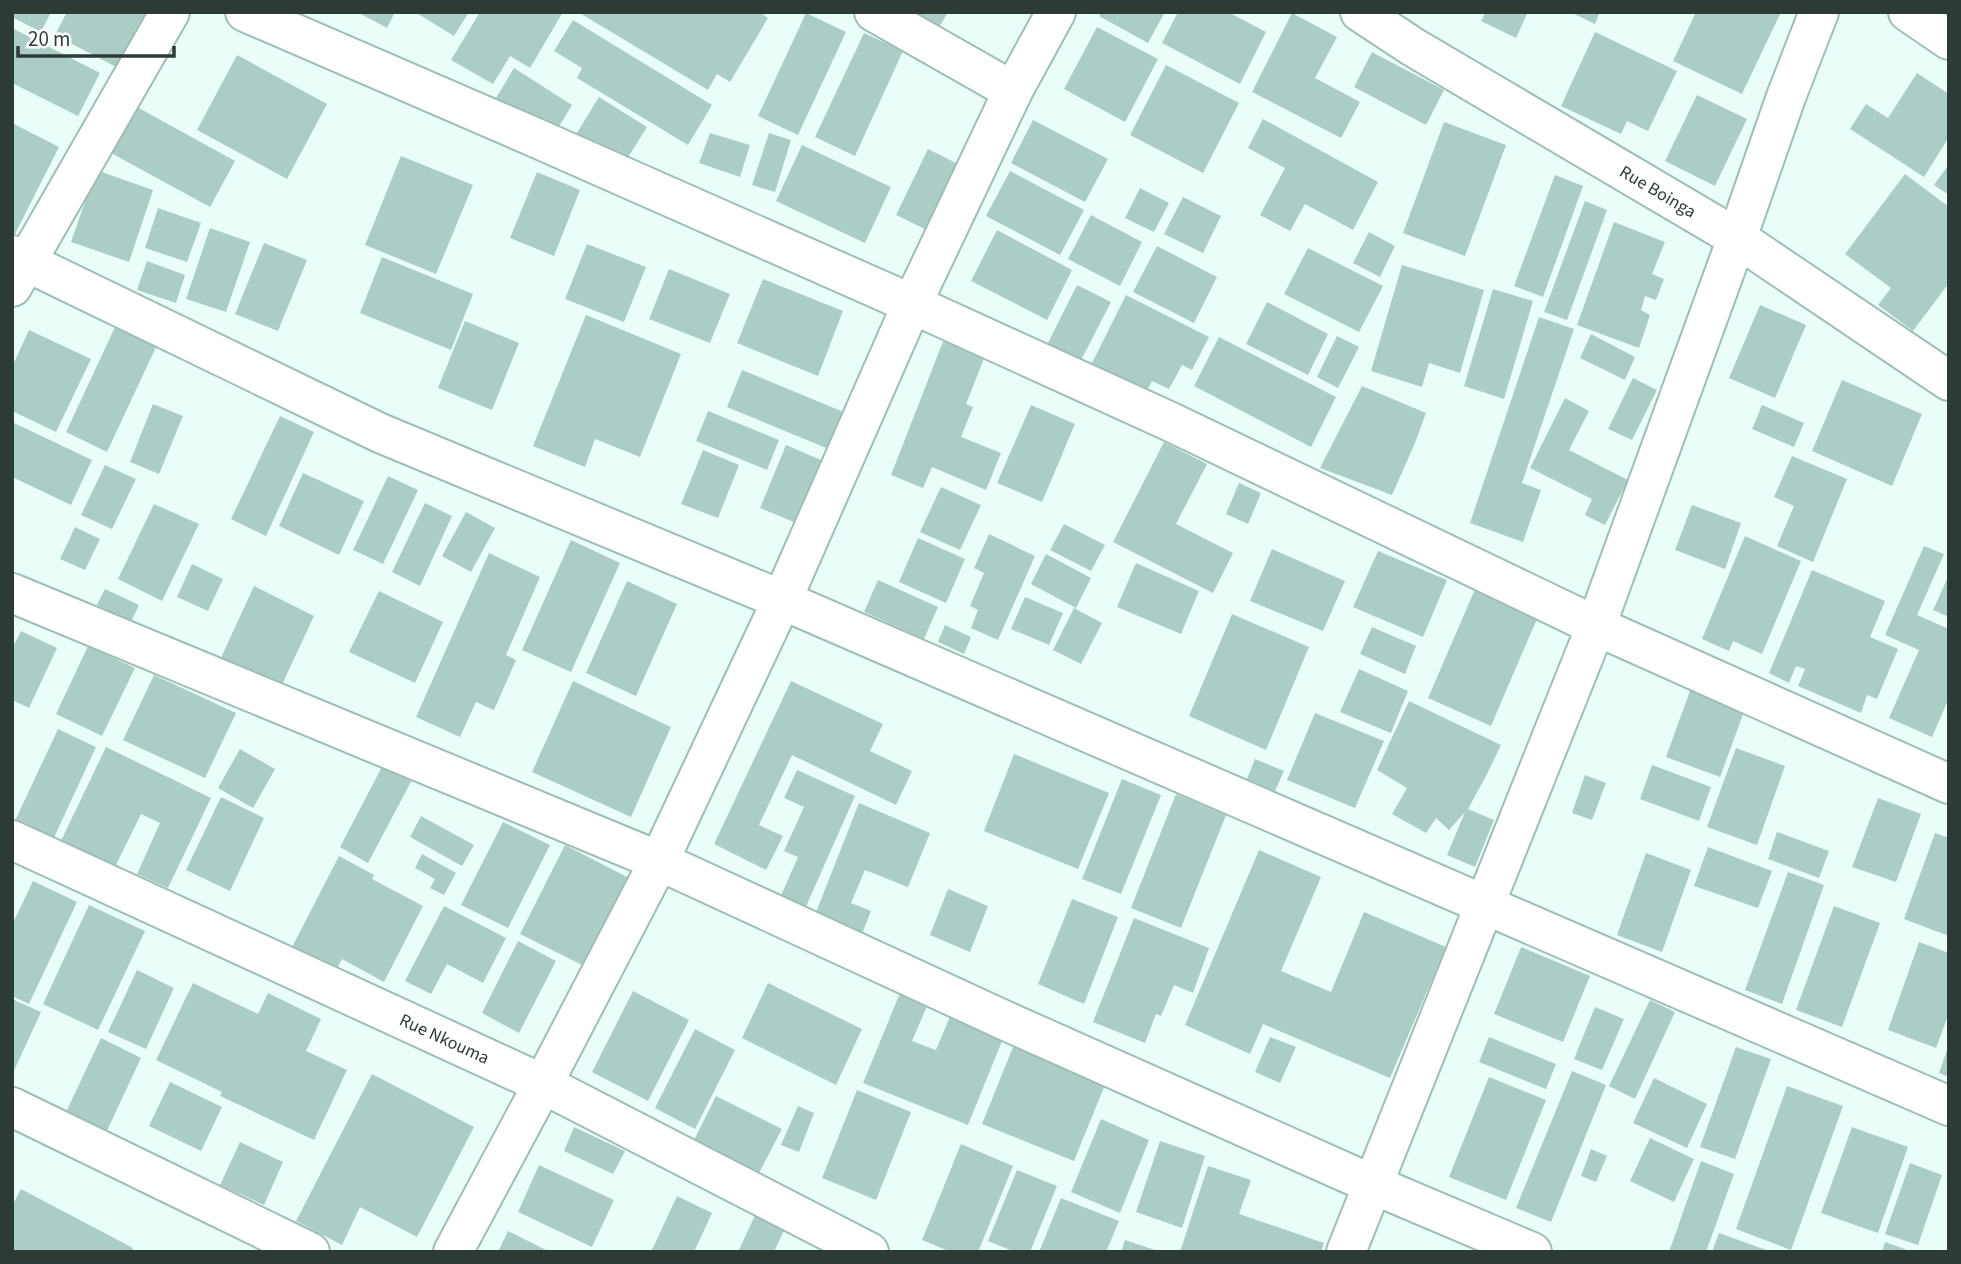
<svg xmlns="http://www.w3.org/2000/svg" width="1961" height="1264" viewBox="0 0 1961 1264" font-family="'Source Sans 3',sans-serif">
<rect width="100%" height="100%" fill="#eafef9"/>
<path fill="#accdc5" d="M 12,12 L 51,12 L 41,32 L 12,17 Z
M 67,12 L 146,12 L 118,68 L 55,35 Z
M 357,12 L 395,12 L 387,28 Z
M 415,12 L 469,12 L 454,36 Z
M 480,12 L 563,12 L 530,68 L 510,56 L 493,84 L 451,60 Z
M 578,12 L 759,12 L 768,18 L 730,82 L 717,74 L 708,90 Z
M 903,12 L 948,12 L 937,31 Z
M 1102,12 L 1165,12 L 1148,43 L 1099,16 Z
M 1178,12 L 1228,12 L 1266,32 L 1240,84 L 1162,43 Z
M 1486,12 L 1528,12 L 1516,38 L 1481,21 Z
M 1570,12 L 1600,12 L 1595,24 Z
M 1696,12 L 1781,12 L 1742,94 L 1673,61 Z
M 806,13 L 846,32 L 798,135 L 758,116 Z
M 1292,13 L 1337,37 L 1315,78 L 1360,102 L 1341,138 L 1252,92 Z
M 573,20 L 712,105 L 688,145 L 577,78 L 582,68 L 554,51 Z
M 1097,27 L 1158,59 L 1125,122 L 1064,89 Z
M 12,28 L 100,73 L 78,116 L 12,83 Z
M 1595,32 L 1677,71 L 1648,131 L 1627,121 L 1621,134 L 1561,106 Z
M 864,33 L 903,51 L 855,156 L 815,137 Z
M 1372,52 L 1444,90 L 1426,125 L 1354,87 Z
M 237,55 L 327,104 L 287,179 L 197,130 Z
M 1166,65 L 1239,103 L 1203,173 L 1130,135 Z
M 514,68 L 572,105 L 552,138 L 493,103 Z
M 1917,73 L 1949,94 L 1949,137 L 1924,177 L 1850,129 L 1866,104 L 1888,118 Z
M 1697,95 L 1747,119 L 1715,186 L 1665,161 Z
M 599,97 L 647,127 L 620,170 L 572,141 Z
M 137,107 L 235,161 L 210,207 L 111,153 Z
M 1263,119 L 1378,182 L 1353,230 L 1305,204 L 1290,231 L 1260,215 L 1285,168 L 1248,148 Z
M 1033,120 L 1108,159 L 1085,202 L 1011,163 Z
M 1444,122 L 1506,145 L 1465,256 L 1403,233 Z
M 12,123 L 59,147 L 12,240 Z
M 710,133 L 750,145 L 740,177 L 699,163 Z
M 769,133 L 791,140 L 775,192 L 752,185 Z
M 802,145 L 891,187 L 865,243 L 776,201 Z
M 928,149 L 966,168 L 935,234 L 896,215 Z
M 401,156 L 473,185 L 436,274 L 365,245 Z
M 1949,164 L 1949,195 L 1934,185 Z
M 96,170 L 153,190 L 129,262 L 71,242 Z
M 1010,171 L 1084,210 L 1060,255 L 986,216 Z
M 537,172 L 580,190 L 554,256 L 510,238 Z
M 1905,174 L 1949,207 L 1949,283 L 1913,331 L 1878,305 L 1891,288 L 1845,254 Z
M 1555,175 L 1583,186 L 1543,297 L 1514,286 Z
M 1140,188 L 1169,203 L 1154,232 L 1125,218 Z
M 1183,197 L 1221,216 L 1203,253 L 1164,234 Z
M 1585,201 L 1607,210 L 1567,320 L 1544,312 Z
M 158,208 L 201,223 L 187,262 L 145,248 Z
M 1091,215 L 1142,242 L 1120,286 L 1068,259 Z
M 1614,222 L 1665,242 L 1652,274 L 1664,279 L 1656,300 L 1645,296 L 1641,310 L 1650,315 L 1639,348 L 1577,325 Z
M 210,228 L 250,242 L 226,312 L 186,299 Z
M 997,230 L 1072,270 L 1047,320 L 971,281 Z
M 1369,232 L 1395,246 L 1380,277 L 1353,263 Z
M 264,243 L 307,260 L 278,331 L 235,314 Z
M 587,244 L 646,267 L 624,322 L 565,299 Z
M 1157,246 L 1217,277 L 1194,323 L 1133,292 Z
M 1308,248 L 1383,286 L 1359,332 L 1284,294 Z
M 382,257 L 473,294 L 451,350 L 360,313 Z
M 147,261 L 185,275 L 176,303 L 137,290 Z
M 1402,265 L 1484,290 L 1460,373 L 1429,363 L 1422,387 L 1371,371 Z
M 669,269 L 730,294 L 710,343 L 649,319 Z
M 763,279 L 843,311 L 818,376 L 737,343 Z
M 1077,285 L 1111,302 L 1078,366 L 1045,349 Z
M 1493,289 L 1533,301 L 1504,399 L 1464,386 Z
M 1126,295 L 1209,337 L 1192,370 L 1182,365 L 1169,389 L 1152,381 L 1146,393 L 1091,365 Z
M 1267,302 L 1328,334 L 1308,375 L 1246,344 Z
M 1760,305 L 1806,325 L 1775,398 L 1729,378 Z
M 586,315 L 681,354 L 640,457 L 595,439 L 585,467 L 533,446 Z
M 1539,317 L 1574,329 L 1522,483 L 1541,490 L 1523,542 L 1470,523 Z
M 465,321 L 519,343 L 492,410 L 438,388 Z
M 116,325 L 157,345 L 107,452 L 66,432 Z
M 29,330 L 91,359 L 56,432 L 12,411 L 12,367 Z
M 1591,334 L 1635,357 L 1625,380 L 1580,358 Z
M 1337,336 L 1359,347 L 1338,388 L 1317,377 Z
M 1219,337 L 1336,397 L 1311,447 L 1194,386 Z
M 944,339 L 985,356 L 966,404 L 973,407 L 961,437 L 1001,453 L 986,490 L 932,467 L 923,488 L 891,475 Z
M 742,370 L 846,413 L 831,450 L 727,407 Z
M 1633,378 L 1657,390 L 1632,440 L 1608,429 Z
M 1842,380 L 1922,414 L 1892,486 L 1812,451 Z
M 1362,386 L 1426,413 L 1415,443 L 1392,495 L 1320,468 Z
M 1565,398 L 1589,411 L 1569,450 L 1628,480 L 1605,525 L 1585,515 L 1592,499 L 1530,468 Z
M 153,404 L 183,416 L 159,474 L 130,462 Z
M 1031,405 L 1075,424 L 1042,502 L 997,483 Z
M 1762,405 L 1804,423 L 1794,447 L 1752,429 Z
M 708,411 L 779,440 L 767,470 L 696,441 Z
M 280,416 L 314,432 L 266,536 L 231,519 Z
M 12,422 L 92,460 L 71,505 L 12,477 Z
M 1164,442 L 1207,464 L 1176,524 L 1233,553 L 1213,593 L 1113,542 Z
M 786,445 L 821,460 L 796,523 L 760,508 Z
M 703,450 L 739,465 L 718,518 L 681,504 Z
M 1792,456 L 1847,479 L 1813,562 L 1777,546 L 1794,506 L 1774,497 Z
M 105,465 L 136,479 L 112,529 L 81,515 Z
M 303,473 L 364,501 L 339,555 L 279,526 Z
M 388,476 L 418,490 L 383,564 L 353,550 Z
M 1239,483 L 1261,493 L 1248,524 L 1226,514 Z
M 941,487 L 981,505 L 960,550 L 920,532 Z
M 425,503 L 452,516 L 420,586 L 392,572 Z
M 154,504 L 199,524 L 162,601 L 118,579 Z
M 1692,505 L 1741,523 L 1725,569 L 1675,550 Z
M 466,512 L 495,528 L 471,572 L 442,556 Z
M 1064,524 L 1105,545 L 1091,571 L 1050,550 Z
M 75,527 L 100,539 L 85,570 L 60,559 Z
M 989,534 L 1035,556 L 998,640 L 971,628 L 978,610 L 970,606 L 984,573 L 974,568 Z
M 1745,536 L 1801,561 L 1762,654 L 1733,641 L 1729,651 L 1702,639 Z
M 918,538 L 965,559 L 946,603 L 899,582 Z
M 571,540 L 620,563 L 571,672 L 522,650 Z
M 1924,546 L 1944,554 L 1917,615 L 1949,629 L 1949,698 L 1932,737 L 1889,718 L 1919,650 L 1885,635 Z
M 1272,549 L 1345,581 L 1323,631 L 1250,601 Z
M 1378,551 L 1447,580 L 1423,637 L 1353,607 Z
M 489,553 L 540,577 L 506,655 L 516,660 L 494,710 L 476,702 L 460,737 L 416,717 Z
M 1046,554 L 1091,578 L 1076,608 L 1031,584 Z
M 1136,563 L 1199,591 L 1181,634 L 1117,607 Z
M 192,564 L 223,579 L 208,611 L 177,597 Z
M 1812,570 L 1885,601 L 1870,637 L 1898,649 L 1877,699 L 1867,695 L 1861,713 L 1798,686 L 1805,669 L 1796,666 L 1789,683 L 1769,673 Z
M 1949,575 L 1949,617 L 1933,610 Z
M 878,580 L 938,607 L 924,639 L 864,612 Z
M 1479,580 L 1542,607 L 1491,726 L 1428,698 Z
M 627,581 L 677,604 L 636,696 L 586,673 Z
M 254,586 L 314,616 L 279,691 L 219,662 Z
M 105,589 L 139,605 L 131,622 L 97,605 Z
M 379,591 L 443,622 L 415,683 L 349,652 Z
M 1025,597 L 1063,613 L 1049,645 L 1011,629 Z
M 1074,608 L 1102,623 L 1081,664 L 1053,650 Z
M 1232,614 L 1309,647 L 1266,750 L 1189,716 Z
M 945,625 L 971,637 L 964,654 L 938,642 Z
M 1372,627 L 1416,646 L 1405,674 L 1360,654 Z
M 21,631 L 57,648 L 29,708 L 12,700 L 12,649 Z
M 88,646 L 135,668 L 102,736 L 56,714 Z
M 1359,669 L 1408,691 L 1391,733 L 1340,712 Z
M 154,675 L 236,713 L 205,778 L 123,740 Z
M 573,681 L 671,727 L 631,817 L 532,772 Z
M 791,681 L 883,724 L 870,751 L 912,771 L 896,805 L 792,755 L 759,825 L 783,836 L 766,870 L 714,844 Z
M 1691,688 L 1745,709 L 1720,777 L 1666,757 Z
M 1409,701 L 1501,745 L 1486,776 L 1468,809 L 1494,820 L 1475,867 L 1447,855 L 1465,812 L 1449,830 L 1436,818 L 1426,833 L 1392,814 L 1407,788 L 1377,770 Z
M 1315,713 L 1384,741 L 1355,808 L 1287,780 Z
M 58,729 L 96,747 L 52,842 L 14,823 Z
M 106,747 L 211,798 L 168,888 L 137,874 L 160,823 L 141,814 L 112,873 L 58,847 Z
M 1736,748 L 1785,766 L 1757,845 L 1707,827 Z
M 240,749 L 275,769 L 253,808 L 218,788 Z
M 1014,754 L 1109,793 L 1078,869 L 984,831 Z
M 1255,759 L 1284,771 L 1275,791 L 1247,779 Z
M 385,761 L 414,776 L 368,863 L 340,847 Z
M 1652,765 L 1711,787 L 1699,821 L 1640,799 Z
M 797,770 L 855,796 L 804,911 L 779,900 L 798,857 L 784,851 L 804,807 L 784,798 Z
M 1585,775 L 1606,783 L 1592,820 L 1572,813 Z
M 1122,779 L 1161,795 L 1121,894 L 1082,879 Z
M 1176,794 L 1226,815 L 1181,928 L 1131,908 Z
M 221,797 L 264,818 L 230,891 L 186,870 Z
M 1878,798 L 1921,814 L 1896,882 L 1852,867 Z
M 859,803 L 930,833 L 908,887 L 865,870 L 851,903 L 871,911 L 860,939 L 813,920 Z
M 421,816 L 474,845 L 462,866 L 410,837 Z
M 503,822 L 550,845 L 508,928 L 461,905 Z
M 1777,832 L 1829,851 L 1819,878 L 1768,859 Z
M 1935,833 L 1949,838 L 1949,936 L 1904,919 Z
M 565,845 L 629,878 L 584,966 L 520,934 Z
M 1708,847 L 1772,871 L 1758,908 L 1694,886 Z
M 1259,850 L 1321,877 L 1281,971 L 1331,992 L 1364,912 L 1446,947 L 1390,1078 L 1263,1024 L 1250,1054 L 1185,1025 Z
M 1646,853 L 1691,870 L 1662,952 L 1617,935 Z
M 422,854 L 456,873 L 444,895 L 430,888 L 435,879 L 415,868 Z
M 339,856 L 374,875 L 372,879 L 423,906 L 384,982 L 342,959 L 333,976 L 289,953 Z
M 1788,872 L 1824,885 L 1782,1004 L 1745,990 Z
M 33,881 L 77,902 L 29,1004 L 12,996 L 12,925 Z
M 948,889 L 988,906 L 970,952 L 930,935 Z
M 1072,899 L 1118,917 L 1084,1004 L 1038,984 Z
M 89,905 L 145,931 L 98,1030 L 43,1004 Z
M 444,906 L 506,938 L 483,983 L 447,964 L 431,994 L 405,981 Z
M 1834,906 L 1880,923 L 1842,1027 L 1796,1010 Z
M 1134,918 L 1209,948 L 1193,993 L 1174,985 L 1161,1016 L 1156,1014 L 1145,1043 L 1093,1022 Z
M 518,941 L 556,961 L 519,1033 L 482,1013 Z
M 1919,942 L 1949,953 L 1949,1013 L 1936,1048 L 1888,1030 Z
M 1521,947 L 1590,976 L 1563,1042 L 1494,1014 Z
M 137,970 L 174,988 L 146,1049 L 108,1032 Z
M 193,983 L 258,1014 L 268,993 L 321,1019 L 306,1051 L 347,1070 L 314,1140 L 220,1096 L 222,1092 L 156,1060 Z
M 768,983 L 862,1029 L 836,1085 L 742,1038 Z
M 633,991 L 689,1020 L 648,1101 L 592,1072 Z
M 900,993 L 928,1004 L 912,1041 L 936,1050 L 951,1014 L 1004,1036 L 968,1125 L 863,1083 Z
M 12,999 L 41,1012 L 12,1075 Z
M 1650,1000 L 1675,1012 L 1635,1099 L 1609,1086 Z
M 1595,1007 L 1624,1019 L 1602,1070 L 1574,1059 Z
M 695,1029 L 735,1050 L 695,1129 L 655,1108 Z
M 1270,1037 L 1296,1047 L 1280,1083 L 1255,1072 Z
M 1489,1037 L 1556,1064 L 1546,1089 L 1479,1062 Z
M 101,1038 L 141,1058 L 106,1133 L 65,1114 Z
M 1015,1042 L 1107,1080 L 1074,1161 L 982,1124 Z
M 1736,1047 L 1771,1059 L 1735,1159 L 1700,1147 Z
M 1948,1047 L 1949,1047 L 1949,1077 L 1939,1073 Z
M 1572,1071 L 1606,1085 L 1551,1222 L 1516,1208 Z
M 372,1074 L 474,1127 L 417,1237 L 360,1207 L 342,1245 L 296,1221 Z
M 1489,1077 L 1546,1100 L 1506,1200 L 1449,1177 Z
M 1654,1078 L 1707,1104 L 1687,1148 L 1633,1123 Z
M 170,1082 L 222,1107 L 201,1151 L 149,1126 Z
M 1787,1086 L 1843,1106 L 1791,1250 L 1736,1229 Z
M 857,1090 L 911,1112 L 876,1200 L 822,1178 Z
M 716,1096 L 782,1129 L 759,1173 L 694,1140 Z
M 798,1106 L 814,1113 L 799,1152 L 781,1145 Z
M 1101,1119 L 1149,1140 L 1120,1213 L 1071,1192 Z
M 574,1127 L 625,1151 L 613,1174 L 564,1151 Z
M 1852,1127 L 1908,1147 L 1878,1233 L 1821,1213 Z
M 1650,1138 L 1694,1159 L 1674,1202 L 1630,1181 Z
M 1160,1141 L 1205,1156 L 1182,1228 L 1136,1212 Z
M 240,1142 L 283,1162 L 264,1205 L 220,1185 Z
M 961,1144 L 1013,1166 L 978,1252 L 951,1252 L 922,1240 Z
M 1591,1149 L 1607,1156 L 1596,1182 L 1581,1176 Z
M 1701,1161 L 1734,1174 L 1706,1252 L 1669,1252 Z
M 1910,1163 L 1942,1175 L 1918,1245 L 1885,1234 Z
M 539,1165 L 614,1200 L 592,1247 L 518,1212 Z
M 1208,1166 L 1251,1180 L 1239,1214 L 1324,1243 L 1321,1252 L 1180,1252 Z
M 1017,1170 L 1057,1186 L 1030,1252 L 1015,1252 L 988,1241 Z
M 21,1189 L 133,1248 L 131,1252 L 12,1252 L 12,1206 Z
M 677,1196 L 712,1213 L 694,1252 L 651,1252 Z
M 1061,1198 L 1119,1221 L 1106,1252 L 1039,1252 Z
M 756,1213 L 786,1226 L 774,1252 L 738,1252 Z
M 508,1231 L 550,1252 L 498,1252 Z
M 1719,1233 L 1769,1251 L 1769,1252 L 1712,1252 Z
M 1125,1240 L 1158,1251 L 1158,1252 L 1121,1252 Z
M 1885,1242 L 1910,1251 L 1910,1252 L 1882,1252 Z"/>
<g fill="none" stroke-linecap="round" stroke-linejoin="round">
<g stroke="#9ebeb5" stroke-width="42">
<g id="minor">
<path d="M 245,12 L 534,137 L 912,304 L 1171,422 L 1596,626 L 1949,784"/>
<path d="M 874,12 L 1013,91"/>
<path id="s1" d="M 1360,12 L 1413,47 L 1737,238 L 1949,381"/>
<path d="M 1908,12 L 1949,40"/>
<path d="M 12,255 L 380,433 L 782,600 L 1949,1106"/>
<path d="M 12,287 L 170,12"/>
<path d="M 12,593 L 659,861 L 1006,1021 L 1374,1185 L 1532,1252"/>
<path id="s2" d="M 12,840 L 543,1084 L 869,1252"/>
<path d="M 12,1107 L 310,1252"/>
<path d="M 453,1252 L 543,1084 L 659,861 L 782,600 L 912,304 L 1013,91 L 1056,12"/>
<path d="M 1346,1252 L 1596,626 L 1737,238 L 1786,97 L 1819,12"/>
</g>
</g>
<use href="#minor" stroke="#fff" stroke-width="38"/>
</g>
<g text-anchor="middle" stroke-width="5" stroke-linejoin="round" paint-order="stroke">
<g font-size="18" fill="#2d3b37" stroke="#fff">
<text dy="6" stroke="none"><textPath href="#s1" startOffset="348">Rue Boinga</textPath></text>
<text dy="6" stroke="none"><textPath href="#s2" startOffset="476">Rue Nkouma</textPath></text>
</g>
</g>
<rect width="1961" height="1264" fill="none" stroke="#2d3b37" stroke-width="28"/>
<path d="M18 46v10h156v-10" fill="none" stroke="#2d3b37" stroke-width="3.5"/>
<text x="28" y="46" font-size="21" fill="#2d3b37" stroke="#ffffff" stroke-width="5" paint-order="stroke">20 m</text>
</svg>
